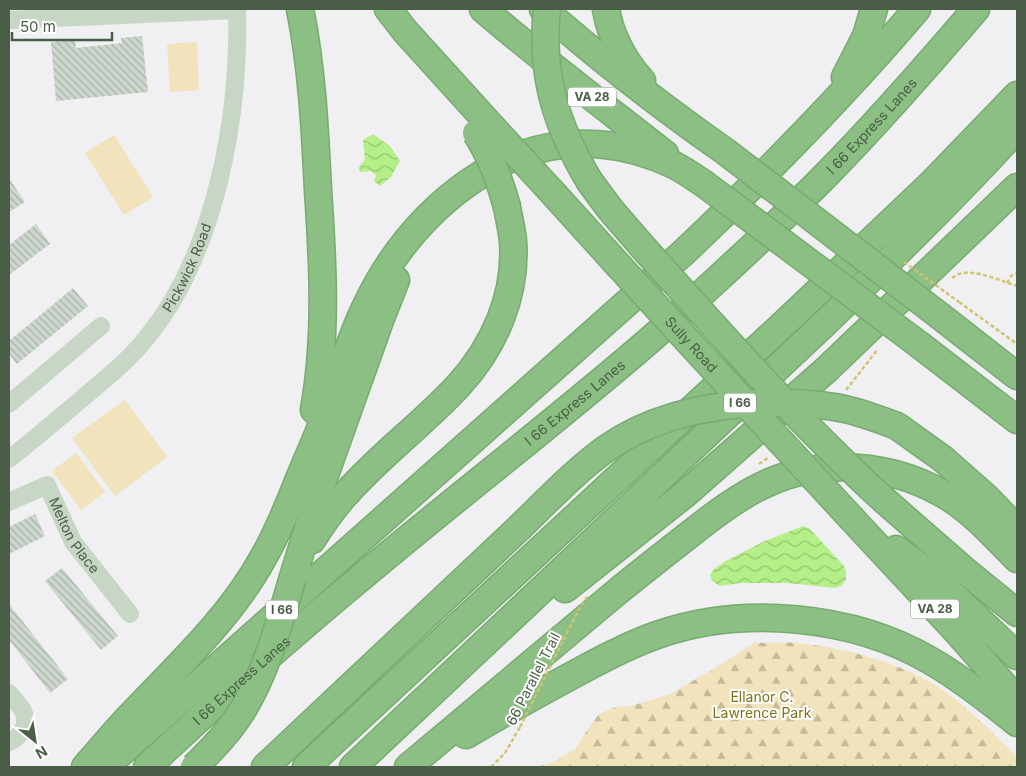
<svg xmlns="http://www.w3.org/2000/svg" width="1026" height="776" viewBox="0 0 1026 776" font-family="Inter,sans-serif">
<defs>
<pattern id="forest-firs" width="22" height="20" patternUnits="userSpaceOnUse" patternTransform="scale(1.25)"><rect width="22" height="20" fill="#f1e3bb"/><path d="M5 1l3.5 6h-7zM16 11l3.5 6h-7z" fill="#c5bb9a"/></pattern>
<pattern id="water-waves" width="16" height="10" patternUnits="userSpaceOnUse" patternTransform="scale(1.25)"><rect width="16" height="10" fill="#b4ef87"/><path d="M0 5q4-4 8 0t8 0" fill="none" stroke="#94c570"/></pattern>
<pattern id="building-back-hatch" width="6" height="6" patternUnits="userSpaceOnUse" patternTransform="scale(1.25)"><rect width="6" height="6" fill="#ced7ce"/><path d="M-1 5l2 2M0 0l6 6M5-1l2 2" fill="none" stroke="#a9b2a9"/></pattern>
</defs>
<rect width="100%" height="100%" fill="#f0eff1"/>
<path fill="#f1e3bb" d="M 197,42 L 199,90 L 170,92 L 167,44 Z
M 114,135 L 153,197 L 124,215 L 85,153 Z
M 125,400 L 167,457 L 115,496 L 72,438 Z
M 76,453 L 105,492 L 81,510 L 52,471 Z"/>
<path fill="url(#forest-firs)" d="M 754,643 C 768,643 782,642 796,643 C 837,646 894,661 930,682 C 963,702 990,730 1017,757 L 1017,767 L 537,767 L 555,761 L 575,749 L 586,732 L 599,714 L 616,707 L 631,706 L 670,694 L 715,668 Z"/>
<path fill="url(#water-waves)" d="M 373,134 L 390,146 L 400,161 L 391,177 L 380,186 L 374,181 L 376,175 L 371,171 L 360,172 L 359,167 L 365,159 L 363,140 Z
M 803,526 L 810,529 L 844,566 L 846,572 L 846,580 L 841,586 L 835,588 L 788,583 L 740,583 L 720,586 L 712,581 L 710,575 L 714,569 L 724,562 L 765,541 Z"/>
<path fill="url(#building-back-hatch)" d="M 142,36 L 148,92 L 56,101 L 51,42 L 75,40 L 76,48 L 122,43 L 121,38 Z
M 9,178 L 25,202 L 9,212 Z
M 36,224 L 50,244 L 9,275 L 9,245 Z
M 73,288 L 88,306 L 17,364 L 9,354 L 9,341 Z
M 35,514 L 45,536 L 9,554 L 9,527 Z
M 62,568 L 118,636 L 101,650 L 45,581 Z
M 9,604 L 68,679 L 50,693 L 9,640 Z"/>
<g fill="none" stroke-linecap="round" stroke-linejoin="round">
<g stroke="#77ab70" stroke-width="29">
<g id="highway">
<path d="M 300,9 C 312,68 315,129 318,190 C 323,263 327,337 314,410"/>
<path d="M 388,9 L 405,31 L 492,127"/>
<path d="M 483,9 C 542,60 604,106 665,154"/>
<path d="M 543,9 C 601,60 662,107 726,152"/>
<path d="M 606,9 C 610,35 624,61 642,81"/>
<path d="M 845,77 L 866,36 L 874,9"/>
<path d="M 590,182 L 610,209 L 641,245"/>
<path d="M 552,192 L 618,265"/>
<path d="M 940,316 L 1017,376"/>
<path d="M 921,346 L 1017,420"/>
<path d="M 897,426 L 943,459 L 986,497 L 1017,529"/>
<path d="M 884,500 L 964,570 L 1017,613"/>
<path d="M 852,519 L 958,633 L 1017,700"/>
<path d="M 312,540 C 322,524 333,508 346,494 C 380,455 423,424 458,386 C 494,347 517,295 513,241 C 512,230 509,218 507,207"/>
<path d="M 896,549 L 933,576 L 1017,656"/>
<path d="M 293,577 L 320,489 L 381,318 L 396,280"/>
<path d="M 565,589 L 684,495 L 826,370 L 1017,187"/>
<path d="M 466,735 C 504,712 543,691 582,670 C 606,657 631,644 657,635 C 743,605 853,615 931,661 C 962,679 990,701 1017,723"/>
<path d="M 85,767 C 102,748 118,728 136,710 C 181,663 232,615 263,558 C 278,533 288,506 299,479 C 305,464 312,449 318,434 C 334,392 346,348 365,308 C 396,241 451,182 520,155 C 571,136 626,142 674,165 C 684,170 694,177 703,183"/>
<path d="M 105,767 L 683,253 C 765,175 844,95 917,9"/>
<path id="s3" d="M 147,767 C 221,697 297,630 376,565 C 467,489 561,417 651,339 C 712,285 772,230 828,173 C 880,120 928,65 976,9"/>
<path d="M 265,767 L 519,528"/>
<path d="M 306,767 L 790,318 L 931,184 L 1017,95"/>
<path d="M 353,767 L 823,325 C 889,261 955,197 1017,129"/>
<path d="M 408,767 C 478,709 547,650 617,592 C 639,574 662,556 685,538 C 744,491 790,459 869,469 C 900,473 927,483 953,500 C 977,516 997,539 1017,559"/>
</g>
</g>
<path stroke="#d0c372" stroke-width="2.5" stroke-dasharray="4 2.5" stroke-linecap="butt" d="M 952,278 C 954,277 957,274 959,274 C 975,269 1002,281 1017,286
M 1007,283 L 1011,276 L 1017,273
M 959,302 L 1017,344
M 846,390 L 878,349
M 759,464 L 769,457
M 491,767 L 505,753 L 520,727"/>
<g stroke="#c8d6c5" stroke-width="18">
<path d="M 9,20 L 237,10"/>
<path d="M 9,404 L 101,326"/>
<path id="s1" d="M 9,459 C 37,437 64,414 91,391 C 111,374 132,357 148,336 C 216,252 240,115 237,9"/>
<path id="s2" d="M 9,502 L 47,485 L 73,542 L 130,614"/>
<path d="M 9,693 C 13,698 18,704 22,709 C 30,723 22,736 9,742"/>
</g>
<use href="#highway" stroke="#8cbf84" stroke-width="26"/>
<g stroke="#77ab70" stroke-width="29" stroke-linecap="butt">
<g id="highway-bridge">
<path d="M 547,9 C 540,74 556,126 590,182"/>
<path d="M 492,127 L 552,192"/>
<path d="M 476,133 C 491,156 500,181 507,207"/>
<path d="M 726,152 L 940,316"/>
<path d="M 703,183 L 921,346"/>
<path d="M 641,245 C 719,332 797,421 884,500"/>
<path id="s4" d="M 618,265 L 852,519"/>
<path d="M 519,528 C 547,501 575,471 607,448 C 653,416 707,405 762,403 C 791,402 821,403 849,410 C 865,414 881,420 897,426"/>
<path d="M 194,767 C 213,749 232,729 245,706 C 268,667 280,620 293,577"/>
</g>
</g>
<path stroke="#d0c372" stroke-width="2.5" stroke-dasharray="4 2.5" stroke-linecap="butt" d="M 904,262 L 959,302
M 520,727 L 581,605 L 588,596"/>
<use href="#highway-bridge" stroke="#8cbf84" stroke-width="26"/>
</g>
<g text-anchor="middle" stroke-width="4" stroke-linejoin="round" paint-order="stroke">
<g fill="#fff" stroke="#808e7e" stroke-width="1">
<rect x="568" y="87.5" width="48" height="19" rx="4"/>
<rect x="724" y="393.5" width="32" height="19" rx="4"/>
<rect x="911" y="599.5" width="48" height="19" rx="4"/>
<rect x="266" y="600.5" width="32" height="19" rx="4"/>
</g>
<g font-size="12" font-weight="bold" fill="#4a5d46">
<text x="592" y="101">VA 28</text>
<text x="740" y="407">I 66</text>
<text x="935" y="613">VA 28</text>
<text x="282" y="614">I 66</text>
</g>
<g font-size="14" fill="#4a5d46" stroke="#fff">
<text dy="5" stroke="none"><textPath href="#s3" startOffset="968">I 66 Express Lanes</textPath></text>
<text dy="5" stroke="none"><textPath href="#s1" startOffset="265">Pickwick Road</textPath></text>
<text dy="5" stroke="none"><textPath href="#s4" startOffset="108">Sully Road</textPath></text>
<text dy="5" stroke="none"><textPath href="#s3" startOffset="562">I 66 Express Lanes</textPath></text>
<text dy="5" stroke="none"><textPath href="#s2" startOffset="99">Melton Place</textPath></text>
<text transform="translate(533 679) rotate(-63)" y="5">66 Parallel Trail</text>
<text dy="5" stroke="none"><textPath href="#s3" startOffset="128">I 66 Express Lanes</textPath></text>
</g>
<g font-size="14" fill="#827213" stroke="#fff">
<text x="762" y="702">Ellanor C.<tspan x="762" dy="16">Lawrence Park</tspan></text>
</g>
</g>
<rect width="1026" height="776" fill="none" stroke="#4a5d46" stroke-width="20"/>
<g transform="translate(35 741) rotate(150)" stroke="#ffffff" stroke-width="4" paint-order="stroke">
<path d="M0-4L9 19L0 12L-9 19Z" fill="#4a5d46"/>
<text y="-8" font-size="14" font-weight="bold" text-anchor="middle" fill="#4a5d46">N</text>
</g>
<path d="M12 32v8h100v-8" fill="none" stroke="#4a5d46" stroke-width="2.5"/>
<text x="20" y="32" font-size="15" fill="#4a5d46" stroke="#ffffff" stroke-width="4" paint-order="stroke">50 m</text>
</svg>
